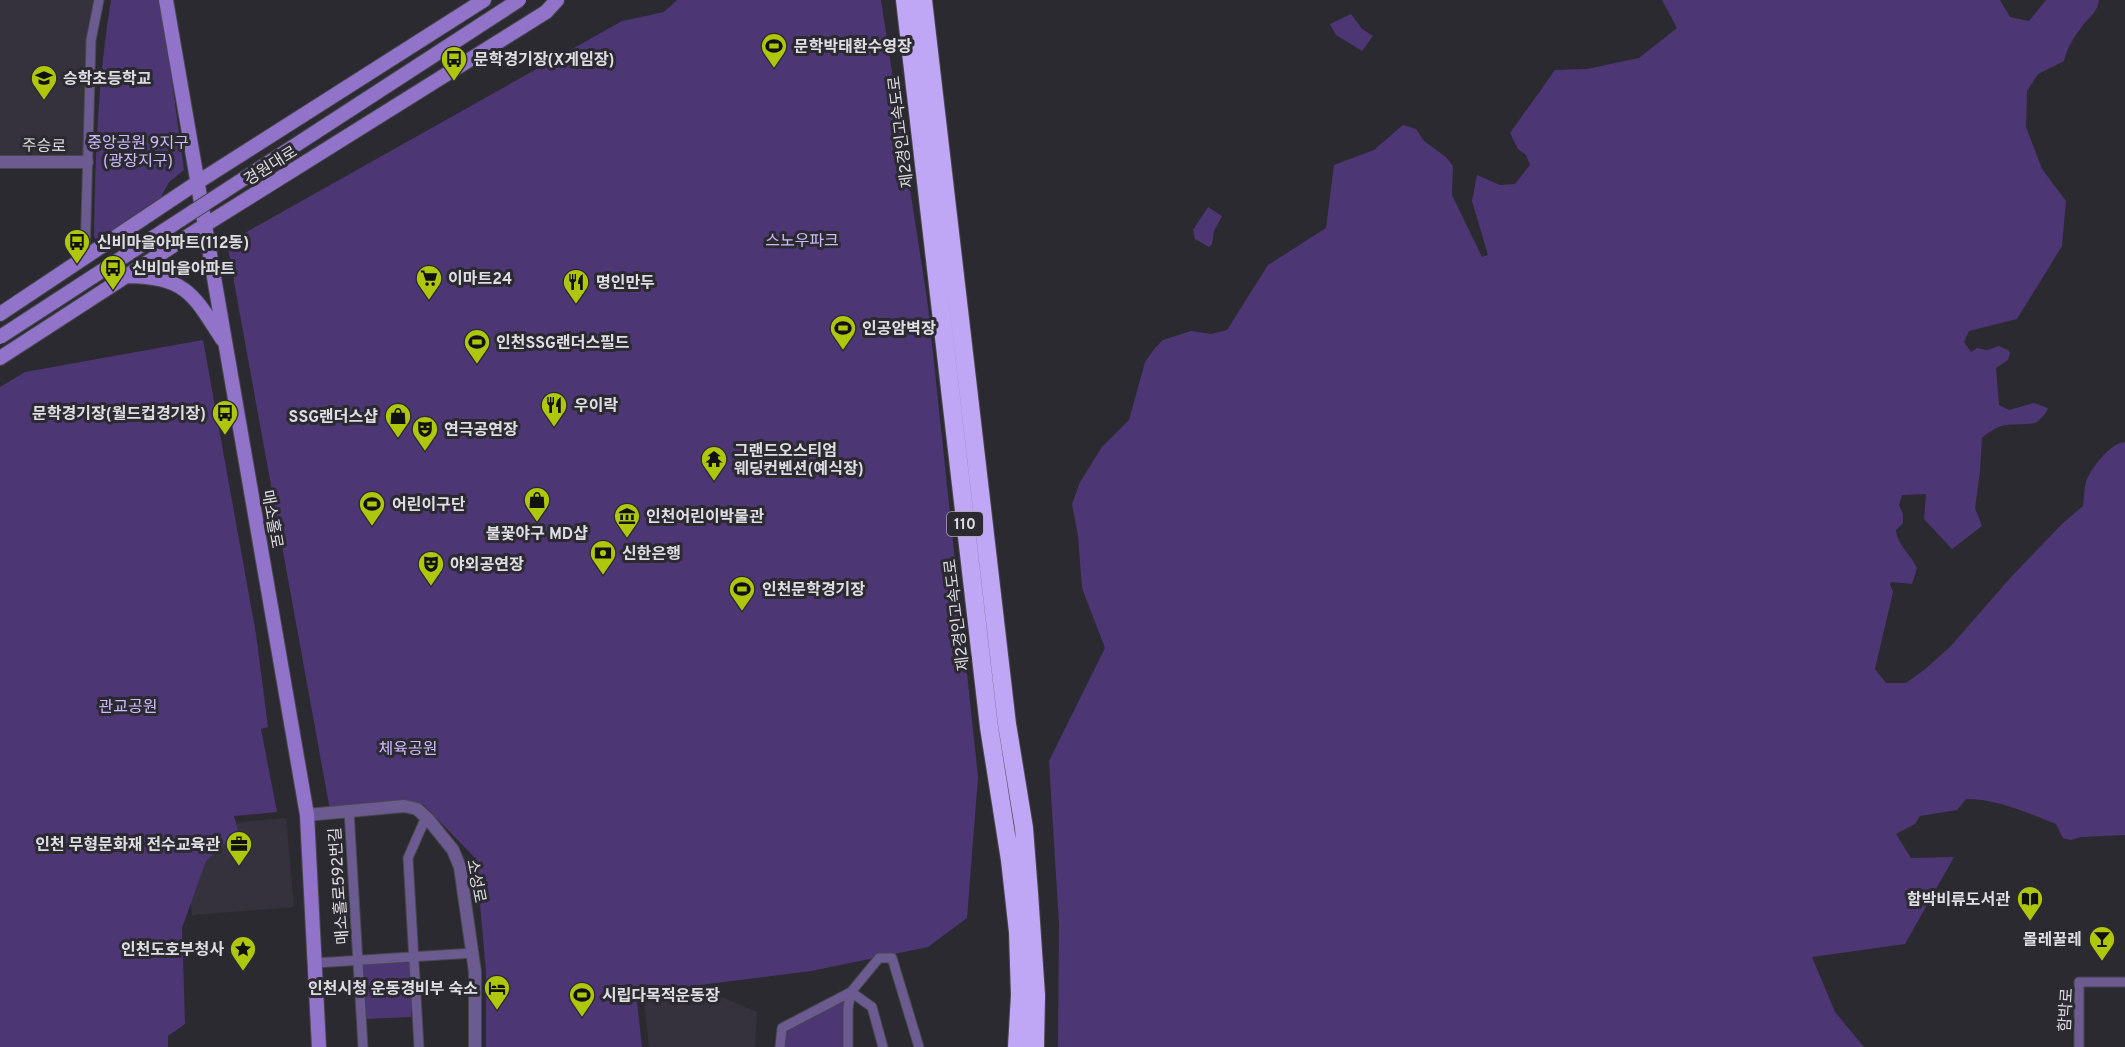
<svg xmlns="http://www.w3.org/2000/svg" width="2125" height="1047" viewBox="0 0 2125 1047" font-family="Overpass,'Noto Sans KR',sans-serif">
<rect width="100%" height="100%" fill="#2c2a31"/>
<path fill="#35323e" d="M 0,0 L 99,0 L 91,40 L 87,162 L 0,162 Z
M 286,818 L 294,907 L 192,915 L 184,827 Z
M 703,989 L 757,1012 L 755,1047 L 649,1047 L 644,1000 Z"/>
<path fill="#4d3674" d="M 111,0 L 161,0 L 184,170 L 169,182 L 161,197 L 96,241 L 94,236 C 95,157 98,78 111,0 Z
M 677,0 L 881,0 L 928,306 L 978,777 L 967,918 L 928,947 L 811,971 L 636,993 L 642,1047 L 486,1047 L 486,972 L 476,859 L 423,804 L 330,810 L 227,243 L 622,21 L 664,12 Z
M 1662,0 L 2000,0 L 2010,17 L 2029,21 L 2046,0 L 2099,0 C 2098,12 2089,17 2083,25 C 2075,36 2067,47 2064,61 L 2038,74 L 2027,91 L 2026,127 L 2042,169 L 2066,201 L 2062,246 L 2017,319 L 1969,331 L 1964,342 L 1971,352 L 1977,348 L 1987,350 L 1999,346 L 2008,350 L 2010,353 L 2008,360 L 1996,368 L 1999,405 L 2009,410 L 2034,403 L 2048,408 L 2045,414 L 2036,423 C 2011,427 2004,419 1982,438 L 1980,471 L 1975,508 L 1982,526 L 1952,549 L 1924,519 L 1926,494 L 1902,495 L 1899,505 L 1903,514 L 1903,523 L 1896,530 C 1897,544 1911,555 1917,568 L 1912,584 L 1891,582 L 1890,584 L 1893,592 L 1875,669 L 1886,683 L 1906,683 L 1924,670 L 1950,647 L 2011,577 L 2063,523 L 2083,506 C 2084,498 2084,489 2086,482 C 2091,468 2110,443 2125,442 L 2125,835 L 2081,837 L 2071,840 L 2063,838 L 2056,824 C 2027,813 1998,799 1966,799 L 1957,810 L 1920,816 L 1915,824 L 1896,834 L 1911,858 L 1954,857 L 1905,944 L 1812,957 L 1835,1012 L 1864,1047 L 1058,1047 L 1059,924 L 1049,761 L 1105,648 L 1082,588 L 1078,536 L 1072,504 L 1080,482 L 1102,447 L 1129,420 L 1145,362 L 1155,348 L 1163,340 L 1191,331 L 1211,334 L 1227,330 L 1268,265 L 1326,228 L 1334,165 L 1374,150 L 1403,125 L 1416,129 L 1424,141 L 1446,157 L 1453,166 L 1452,195 L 1482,257 L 1488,255 L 1472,201 L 1477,175 L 1500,185 L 1515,184 L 1530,165 L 1526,155 L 1518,149 L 1510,133 L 1555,70 L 1587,69 L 1639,58 L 1677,28 Z
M 1351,14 L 1362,29 L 1373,36 L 1362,51 L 1336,35 L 1330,24 Z
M 1208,207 L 1222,216 L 1214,231 L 1212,244 L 1209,247 L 1195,239 L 1193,230 Z
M 203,340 L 256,634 L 268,727 L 261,729 L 277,812 L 234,816 L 238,831 L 206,861 L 182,928 L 185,1024 L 168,1036 L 168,1047 L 0,1047 L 0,387 L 25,372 Z
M 411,962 L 411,1017 L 365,1019 L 362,963 Z
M 845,1000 L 843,1047 L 784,1047 L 784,1032 Z"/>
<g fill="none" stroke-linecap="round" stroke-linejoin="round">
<g stroke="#48474d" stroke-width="11">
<path id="minor" d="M 85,257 L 91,40 L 99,0
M 349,811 L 363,1047
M 315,963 L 473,953
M 851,992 L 872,1007 L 883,1047
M 419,1047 L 408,858 L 426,817
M 780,1047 L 782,1028 L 851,992
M 848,1047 L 848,1008 L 851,992 L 879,958 L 892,958 L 919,1047
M 2079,1047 L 2079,982 L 2125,982"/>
</g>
<g stroke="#48474d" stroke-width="14">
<path id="tertiary" d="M 0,162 L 87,162
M 307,815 L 404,806 L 417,809 L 428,819 L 453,850 L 460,867 L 475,972 L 475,1047"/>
</g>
<g stroke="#48474d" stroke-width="16">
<path id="secondary" d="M 166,0 L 307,815 L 319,1047
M 127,276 C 185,277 193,293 222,339
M 0,314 L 198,182 L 484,0
M 0,358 L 205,225 L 546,12 L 557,0"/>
</g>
<g stroke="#48474d" stroke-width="20">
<path id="motorway" d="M 905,0 L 989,727 L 1010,860 L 1018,932 L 1020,995 L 1017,1047
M 923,0 L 1007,724 L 1024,828 L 1029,893 L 1036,995 L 1035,1047"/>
</g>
<use href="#minor" stroke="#6c5b90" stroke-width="9"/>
<use href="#tertiary" stroke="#6c5b90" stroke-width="12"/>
<use href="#secondary" stroke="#9174ca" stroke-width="14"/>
<use href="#motorway" stroke="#c0a7f6" stroke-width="18"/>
<g stroke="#48474d" stroke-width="16" stroke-linecap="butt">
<path id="secondary-bridge" d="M 0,337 L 519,0"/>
</g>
<use href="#secondary-bridge" stroke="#9174ca" stroke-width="14"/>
</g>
<defs>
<g id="stadium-pin" transform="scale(1.35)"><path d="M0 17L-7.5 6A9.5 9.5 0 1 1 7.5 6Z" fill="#aec60c" stroke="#2c2a31"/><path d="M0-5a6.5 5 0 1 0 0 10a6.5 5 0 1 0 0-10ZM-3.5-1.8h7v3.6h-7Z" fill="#111"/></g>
<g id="bus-pin" transform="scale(1.35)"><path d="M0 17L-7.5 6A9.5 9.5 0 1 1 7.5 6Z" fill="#aec60c" stroke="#2c2a31"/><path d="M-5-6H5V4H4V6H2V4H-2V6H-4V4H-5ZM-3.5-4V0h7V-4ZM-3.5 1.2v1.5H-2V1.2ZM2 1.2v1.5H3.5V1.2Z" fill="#111"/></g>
<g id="school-pin" transform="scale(1.35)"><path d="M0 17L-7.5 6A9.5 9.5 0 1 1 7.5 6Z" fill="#aec60c" stroke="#2c2a31"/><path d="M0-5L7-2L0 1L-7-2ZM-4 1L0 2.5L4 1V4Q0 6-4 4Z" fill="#111"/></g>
<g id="supermarket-pin" transform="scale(1.35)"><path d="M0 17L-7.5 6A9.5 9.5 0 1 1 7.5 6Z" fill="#aec60c" stroke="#2c2a31"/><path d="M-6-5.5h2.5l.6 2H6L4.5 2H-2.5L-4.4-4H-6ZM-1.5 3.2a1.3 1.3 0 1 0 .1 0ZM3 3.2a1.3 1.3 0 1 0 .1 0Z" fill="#111"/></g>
<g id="restaurant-pin" transform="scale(1.35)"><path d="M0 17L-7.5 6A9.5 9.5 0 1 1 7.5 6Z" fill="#aec60c" stroke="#2c2a31"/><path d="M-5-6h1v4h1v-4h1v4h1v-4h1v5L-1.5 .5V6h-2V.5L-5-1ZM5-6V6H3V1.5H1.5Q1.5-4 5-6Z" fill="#111"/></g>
<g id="shop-pin" transform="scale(1.35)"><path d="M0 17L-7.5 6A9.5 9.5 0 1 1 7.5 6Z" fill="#aec60c" stroke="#2c2a31"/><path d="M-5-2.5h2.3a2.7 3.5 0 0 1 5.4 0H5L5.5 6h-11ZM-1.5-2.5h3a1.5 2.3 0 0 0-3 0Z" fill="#111"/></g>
<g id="theatre-pin" transform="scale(1.35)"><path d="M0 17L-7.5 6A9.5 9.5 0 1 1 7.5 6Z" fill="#aec60c" stroke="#2c2a31"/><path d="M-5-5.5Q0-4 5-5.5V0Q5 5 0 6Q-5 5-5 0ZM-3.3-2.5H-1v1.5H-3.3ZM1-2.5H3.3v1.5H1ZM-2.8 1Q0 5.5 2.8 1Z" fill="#111"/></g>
<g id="temple-pin" transform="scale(1.35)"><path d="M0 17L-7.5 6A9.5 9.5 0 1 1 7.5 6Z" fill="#aec60c" stroke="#2c2a31"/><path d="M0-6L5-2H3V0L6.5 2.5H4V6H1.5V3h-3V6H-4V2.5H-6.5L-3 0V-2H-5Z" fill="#111"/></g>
<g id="museum-pin" transform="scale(1.35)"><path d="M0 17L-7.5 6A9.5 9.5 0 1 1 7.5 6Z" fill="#aec60c" stroke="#2c2a31"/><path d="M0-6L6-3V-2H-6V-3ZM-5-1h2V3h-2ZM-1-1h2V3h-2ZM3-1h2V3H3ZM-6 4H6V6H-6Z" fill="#111"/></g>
<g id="bank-pin" transform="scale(1.35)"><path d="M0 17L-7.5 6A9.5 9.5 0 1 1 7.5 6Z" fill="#aec60c" stroke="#2c2a31"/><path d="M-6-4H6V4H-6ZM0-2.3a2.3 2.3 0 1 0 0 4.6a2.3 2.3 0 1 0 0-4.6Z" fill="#111"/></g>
<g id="office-pin" transform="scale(1.35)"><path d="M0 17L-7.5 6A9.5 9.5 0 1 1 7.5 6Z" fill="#aec60c" stroke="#2c2a31"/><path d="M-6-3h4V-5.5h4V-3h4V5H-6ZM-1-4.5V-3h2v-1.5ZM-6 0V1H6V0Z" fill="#111"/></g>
<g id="library-pin" transform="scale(1.35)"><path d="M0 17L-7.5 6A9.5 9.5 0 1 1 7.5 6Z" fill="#aec60c" stroke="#2c2a31"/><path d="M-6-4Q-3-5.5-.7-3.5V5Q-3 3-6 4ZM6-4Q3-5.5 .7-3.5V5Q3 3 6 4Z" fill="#111"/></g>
<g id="bar-pin" transform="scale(1.35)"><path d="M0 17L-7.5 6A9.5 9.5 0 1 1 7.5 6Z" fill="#aec60c" stroke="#2c2a31"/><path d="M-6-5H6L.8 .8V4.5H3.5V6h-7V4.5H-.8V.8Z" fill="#111"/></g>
<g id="sight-pin" transform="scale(1.35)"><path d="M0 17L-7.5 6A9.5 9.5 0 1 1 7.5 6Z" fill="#aec60c" stroke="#2c2a31"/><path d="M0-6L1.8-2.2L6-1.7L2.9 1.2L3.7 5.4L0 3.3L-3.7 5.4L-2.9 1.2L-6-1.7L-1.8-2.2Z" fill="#111"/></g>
<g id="hotel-pin" transform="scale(1.35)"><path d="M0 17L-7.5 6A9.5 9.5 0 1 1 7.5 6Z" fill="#aec60c" stroke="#2c2a31"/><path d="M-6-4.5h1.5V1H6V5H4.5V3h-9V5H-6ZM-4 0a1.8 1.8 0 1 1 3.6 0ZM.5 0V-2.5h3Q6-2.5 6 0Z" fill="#111"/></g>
</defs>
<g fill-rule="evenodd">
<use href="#stadium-pin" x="774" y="46"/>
<use href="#bus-pin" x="454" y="59"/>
<use href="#school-pin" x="44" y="78"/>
<use href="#bus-pin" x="77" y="242"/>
<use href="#bus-pin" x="113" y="268"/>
<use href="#supermarket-pin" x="429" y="278"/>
<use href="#restaurant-pin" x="576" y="282"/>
<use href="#stadium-pin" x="843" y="328"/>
<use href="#stadium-pin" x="477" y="342"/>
<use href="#restaurant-pin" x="554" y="405"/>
<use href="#bus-pin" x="225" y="413"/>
<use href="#shop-pin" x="398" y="416"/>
<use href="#theatre-pin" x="425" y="429"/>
<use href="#temple-pin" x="714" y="459"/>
<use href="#shop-pin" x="537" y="500"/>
<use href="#stadium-pin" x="372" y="504"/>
<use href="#museum-pin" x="627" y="516"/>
<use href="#bank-pin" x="603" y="553"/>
<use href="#theatre-pin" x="431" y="564"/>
<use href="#stadium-pin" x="742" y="589"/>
<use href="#office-pin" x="239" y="844"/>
<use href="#library-pin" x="2030" y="899"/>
<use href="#bar-pin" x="2102" y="939"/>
<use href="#sight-pin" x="243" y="949"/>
<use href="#hotel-pin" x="497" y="988"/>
<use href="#stadium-pin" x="582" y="995"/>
</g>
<g text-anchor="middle" stroke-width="6" stroke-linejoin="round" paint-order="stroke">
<rect fill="#2c2a31" stroke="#a9a7ad" stroke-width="1.5" x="947" y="512" width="36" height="24" rx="4.5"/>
<g font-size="15" font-weight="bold" fill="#dedde2">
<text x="965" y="529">110</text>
</g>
<g font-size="16" font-weight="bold" fill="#dedde2" stroke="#2c2a31" text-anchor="start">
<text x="794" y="52">문학박태환수영장</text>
<text x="474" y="65">문학경기장(X게임장)</text>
<text x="63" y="84">승학초등학교</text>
<text x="97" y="248">신비마을아파트(112동)</text>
<text x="132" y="274">신비마을아파트</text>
<text x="448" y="284">이마트24</text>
<text x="596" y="288">명인만두</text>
<text x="862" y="334">인공암벽장</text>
<text x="496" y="348">인천SSG랜더스필드</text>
<text x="574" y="411">우이락</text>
<text x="206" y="419" text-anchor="end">문학경기장(월드컵경기장)</text>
<text x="378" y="422" text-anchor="end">SSG랜더스샵</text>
<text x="444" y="435">연극공연장</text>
<text x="734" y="456">그랜드오스티엄<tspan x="734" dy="18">웨딩컨벤션(예식장)</tspan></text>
<text x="392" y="510">어린이구단</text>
<text x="646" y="522">인천어린이박물관</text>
<text x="537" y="539" text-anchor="middle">불꽃야구 MD샵</text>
<text x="622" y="559">신한은행</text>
<text x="450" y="570">야외공연장</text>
<text x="762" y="595">인천문학경기장</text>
<text x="220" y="850" text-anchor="end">인천 무형문화재 전수교육관</text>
<text x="2010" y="905" text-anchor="end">함박비류도서관</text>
<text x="2082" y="945" text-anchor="end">몰레꿀레</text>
<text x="224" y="955" text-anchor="end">인천도호부청사</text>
<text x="478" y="994" text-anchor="end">인천시청 운동경비부 숙소</text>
<text x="602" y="1001">시립다목적운동장</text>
</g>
<g font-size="16" fill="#dedde2" stroke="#2c2a31">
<text transform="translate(900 132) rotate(-97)" y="6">제2경인고속도로</text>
<text transform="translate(44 145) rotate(1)" y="6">주승로</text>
<text transform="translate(270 165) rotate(-32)" y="6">경원대로</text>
<text transform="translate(273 519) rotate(80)" y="6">매소홀로</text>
<text transform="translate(956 615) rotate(-97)" y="6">제2경인고속도로</text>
<text transform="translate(477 881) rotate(79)" y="6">소성로</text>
<text transform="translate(338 886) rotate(-94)" y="6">매소홀로592번길</text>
<text transform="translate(2065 1010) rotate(-87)" y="6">함박로</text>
</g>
<g font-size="16" fill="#cfbafe" stroke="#2c2a31">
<text x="138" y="148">중앙공원 9지구<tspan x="138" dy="18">(광장지구)</tspan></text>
<text x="802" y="246">스노우파크</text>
<text x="128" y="712">관교공원</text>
<text x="408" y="754">체육공원</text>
</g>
</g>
</svg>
